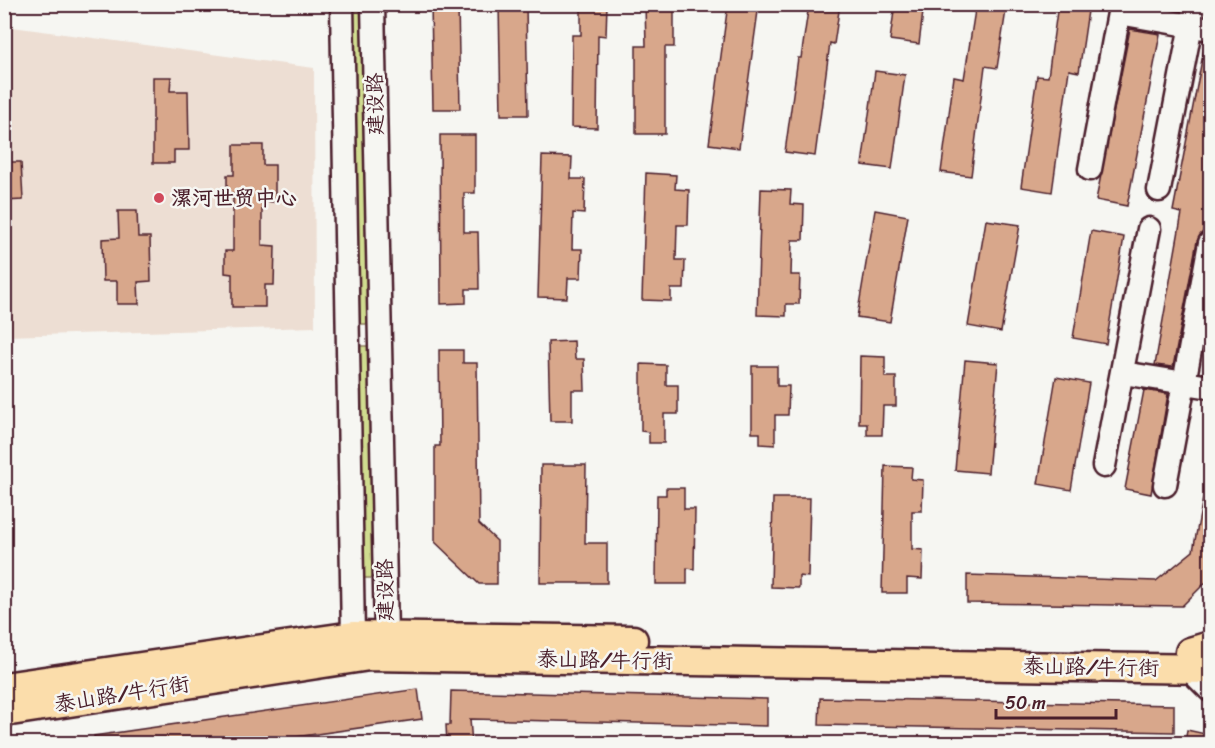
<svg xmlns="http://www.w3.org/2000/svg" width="1215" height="748" viewBox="0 0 1215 748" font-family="Sriracha,'LXGW WenKai TC',sans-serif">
<rect width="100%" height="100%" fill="#f6f6f2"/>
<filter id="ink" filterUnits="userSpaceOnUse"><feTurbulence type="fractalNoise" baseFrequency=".0167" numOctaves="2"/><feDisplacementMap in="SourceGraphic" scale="12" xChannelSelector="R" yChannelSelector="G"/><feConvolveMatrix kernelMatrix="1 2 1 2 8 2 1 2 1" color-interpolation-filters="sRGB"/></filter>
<g filter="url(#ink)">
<path fill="#edded3" d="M 5,26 L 314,68 L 315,327 L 5,336 Z"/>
<path fill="#d0dc8f" stroke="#8d7e5d" stroke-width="1.5" d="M 353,5 L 365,5 L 370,324 L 358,324 Z
M 358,346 L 371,346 L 375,578 L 362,578 Z"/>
<path fill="#d8a78b" stroke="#4a1f2b" stroke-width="1.5" d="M 431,4 L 458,4 L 460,109 L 433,109 Z
M 499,4 L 526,4 L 528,115 L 501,115 Z
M 581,4 L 607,4 L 606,36 L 598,35 L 597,128 L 571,127 L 572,35 L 581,35 Z
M 645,4 L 674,4 L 674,47 L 665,47 L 665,134 L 636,134 L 636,46 L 646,46 Z
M 728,4 L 759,4 L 739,148 L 709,144 Z
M 809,4 L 840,4 L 834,44 L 830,43 L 815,156 L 785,152 L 798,58 L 801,58 Z
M 895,4 L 924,4 L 919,44 L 890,40 Z
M 976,4 L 1007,4 L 997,68 L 985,66 L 971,176 L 941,172 L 954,77 L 964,79 Z
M 1058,4 L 1089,4 L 1079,72 L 1069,70 L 1052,192 L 1021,187 L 1037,76 L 1048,77 Z
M 1130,29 L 1160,34 L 1127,206 L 1096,200 Z
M 1204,49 L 1210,49 L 1210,185 L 1203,232 L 1197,241 L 1173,367 L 1155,365 L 1182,213 L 1173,211 Z
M 875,71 L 905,75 L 892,169 L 862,165 Z
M 153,77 L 171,77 L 170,91 L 188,91 L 189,150 L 174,150 L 174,163 L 153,163 Z
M 440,135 L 475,135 L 475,193 L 464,193 L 464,232 L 478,232 L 479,289 L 466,289 L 466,303 L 441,304 Z
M 234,145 L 263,145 L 263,165 L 275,165 L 275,202 L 262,201 L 262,245 L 275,246 L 274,285 L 265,285 L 265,307 L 232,307 L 232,274 L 225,273 L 225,251 L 233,251 L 233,193 L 227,193 L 227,175 L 234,175 Z
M 542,156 L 572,157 L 571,179 L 585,179 L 584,214 L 573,213 L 572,249 L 582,249 L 581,278 L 568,278 L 567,298 L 538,297 Z
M 4,162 L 21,162 L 23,200 L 4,201 Z
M 646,173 L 676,175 L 675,189 L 689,190 L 688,225 L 677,225 L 676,260 L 685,260 L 684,289 L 671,289 L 671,301 L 642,300 Z
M 761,189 L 791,190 L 790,204 L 804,205 L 803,240 L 792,240 L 791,275 L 800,275 L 799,304 L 786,304 L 786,316 L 757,315 Z
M 875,210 L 908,216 L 890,322 L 857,317 Z
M 118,211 L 137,211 L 138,237 L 150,237 L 151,281 L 138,282 L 139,304 L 117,304 L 117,281 L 103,281 L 102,239 L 119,238 Z
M 986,220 L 1020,225 L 1001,332 L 968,326 Z
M 1091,231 L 1124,237 L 1106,344 L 1073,338 Z
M 574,341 L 575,359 L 584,359 L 585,390 L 572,390 L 572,421 L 550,421 L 548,342 Z
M 439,350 L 463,350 L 463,363 L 477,363 L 479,524 L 497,541 L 497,584 L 479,584 L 435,542 L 435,446 L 440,446 Z
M 860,356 L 885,357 L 885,377 L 896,377 L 896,406 L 883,406 L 882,435 L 867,435 L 867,424 L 859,424 Z
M 965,360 L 998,363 L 988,473 L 955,470 Z
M 641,364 L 666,365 L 666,385 L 678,385 L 678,414 L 664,414 L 664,443 L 649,443 L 649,432 L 641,431 Z
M 752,366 L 777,366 L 777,386 L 789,386 L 788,415 L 775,415 L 775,445 L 760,444 L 760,433 L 752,433 Z
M 1056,377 L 1089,383 L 1071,490 L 1038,484 Z
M 1144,390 L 1168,394 L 1151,494 L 1125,489 Z
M 541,465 L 586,465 L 585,543 L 607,543 L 607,583 L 540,583 Z
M 885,466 L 912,467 L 911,479 L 923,480 L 922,511 L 912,511 L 912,549 L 923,550 L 922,579 L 907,578 L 907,593 L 882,593 Z
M 666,488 L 684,488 L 684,509 L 695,509 L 694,569 L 687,568 L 687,584 L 656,584 L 657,495 L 666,495 Z
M 1204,493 L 1210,494 L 1210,578 L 1182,606 L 967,603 L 967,575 L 1156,581 L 1193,551 Z
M 773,498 L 810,498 L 808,577 L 799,576 L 799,588 L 771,587 Z
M 418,689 L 422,719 L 289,738 L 290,744 L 95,744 L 94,736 Z
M 451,691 L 767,699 L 767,726 L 470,719 L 472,744 L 447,744 L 446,725 L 450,725 Z
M 820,698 L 1174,705 L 1174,732 L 819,725 Z
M 1187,730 L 1210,735 L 1210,744 L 1185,744 Z"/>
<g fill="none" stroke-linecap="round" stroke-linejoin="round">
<g stroke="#4a1f2b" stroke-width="27">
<path id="minor" d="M 342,4 L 353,636 L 369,656 L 386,635 L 373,4
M 1090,169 L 1119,13 L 1210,29
M 1159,190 L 1195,4
M 1123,373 L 1210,387
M 1104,466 L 1149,229
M 1165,485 L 1210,243
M 1188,668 L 1210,690"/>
</g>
<g stroke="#4a1f2b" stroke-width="33">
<path id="major" d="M 1190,652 L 1210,646
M 4,687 L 353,636 L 633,640
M 4,712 L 369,656 L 1210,669"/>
</g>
<use href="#minor" stroke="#f6f6f2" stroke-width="22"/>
<use href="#major" stroke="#fbddab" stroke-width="28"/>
</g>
</g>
<circle fill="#d1495b" stroke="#f6f6f2" stroke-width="2" cx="159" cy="198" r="6"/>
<g text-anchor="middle" stroke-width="5" stroke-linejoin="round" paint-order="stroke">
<g font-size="21" fill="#4a1f2b" stroke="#f6f6f2">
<text transform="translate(375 104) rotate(-91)" y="7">建设路</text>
<text transform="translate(385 590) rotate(-91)" y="7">建设路</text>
<text transform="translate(605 660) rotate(1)" y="7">泰山路/牛行街</text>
<text transform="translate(1091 667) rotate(1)" y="7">泰山路/牛行街</text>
<text transform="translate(122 694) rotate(-9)" y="7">泰山路/牛行街</text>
</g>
<g font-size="21" font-weight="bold" fill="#4a1f2b" stroke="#f6f6f2" text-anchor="start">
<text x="171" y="205">漯河世贸中心</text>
</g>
</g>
<rect width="1215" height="748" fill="none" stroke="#f6f6f2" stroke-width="24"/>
<rect x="12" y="12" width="1191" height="724" fill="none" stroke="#4a1f2b" stroke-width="2" filter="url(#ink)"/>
<path d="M996 709v9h120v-9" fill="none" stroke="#4a1f2b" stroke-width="3"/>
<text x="1005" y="709" font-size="18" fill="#4a1f2b" stroke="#f6f6f2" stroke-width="4.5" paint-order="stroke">50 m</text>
</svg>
